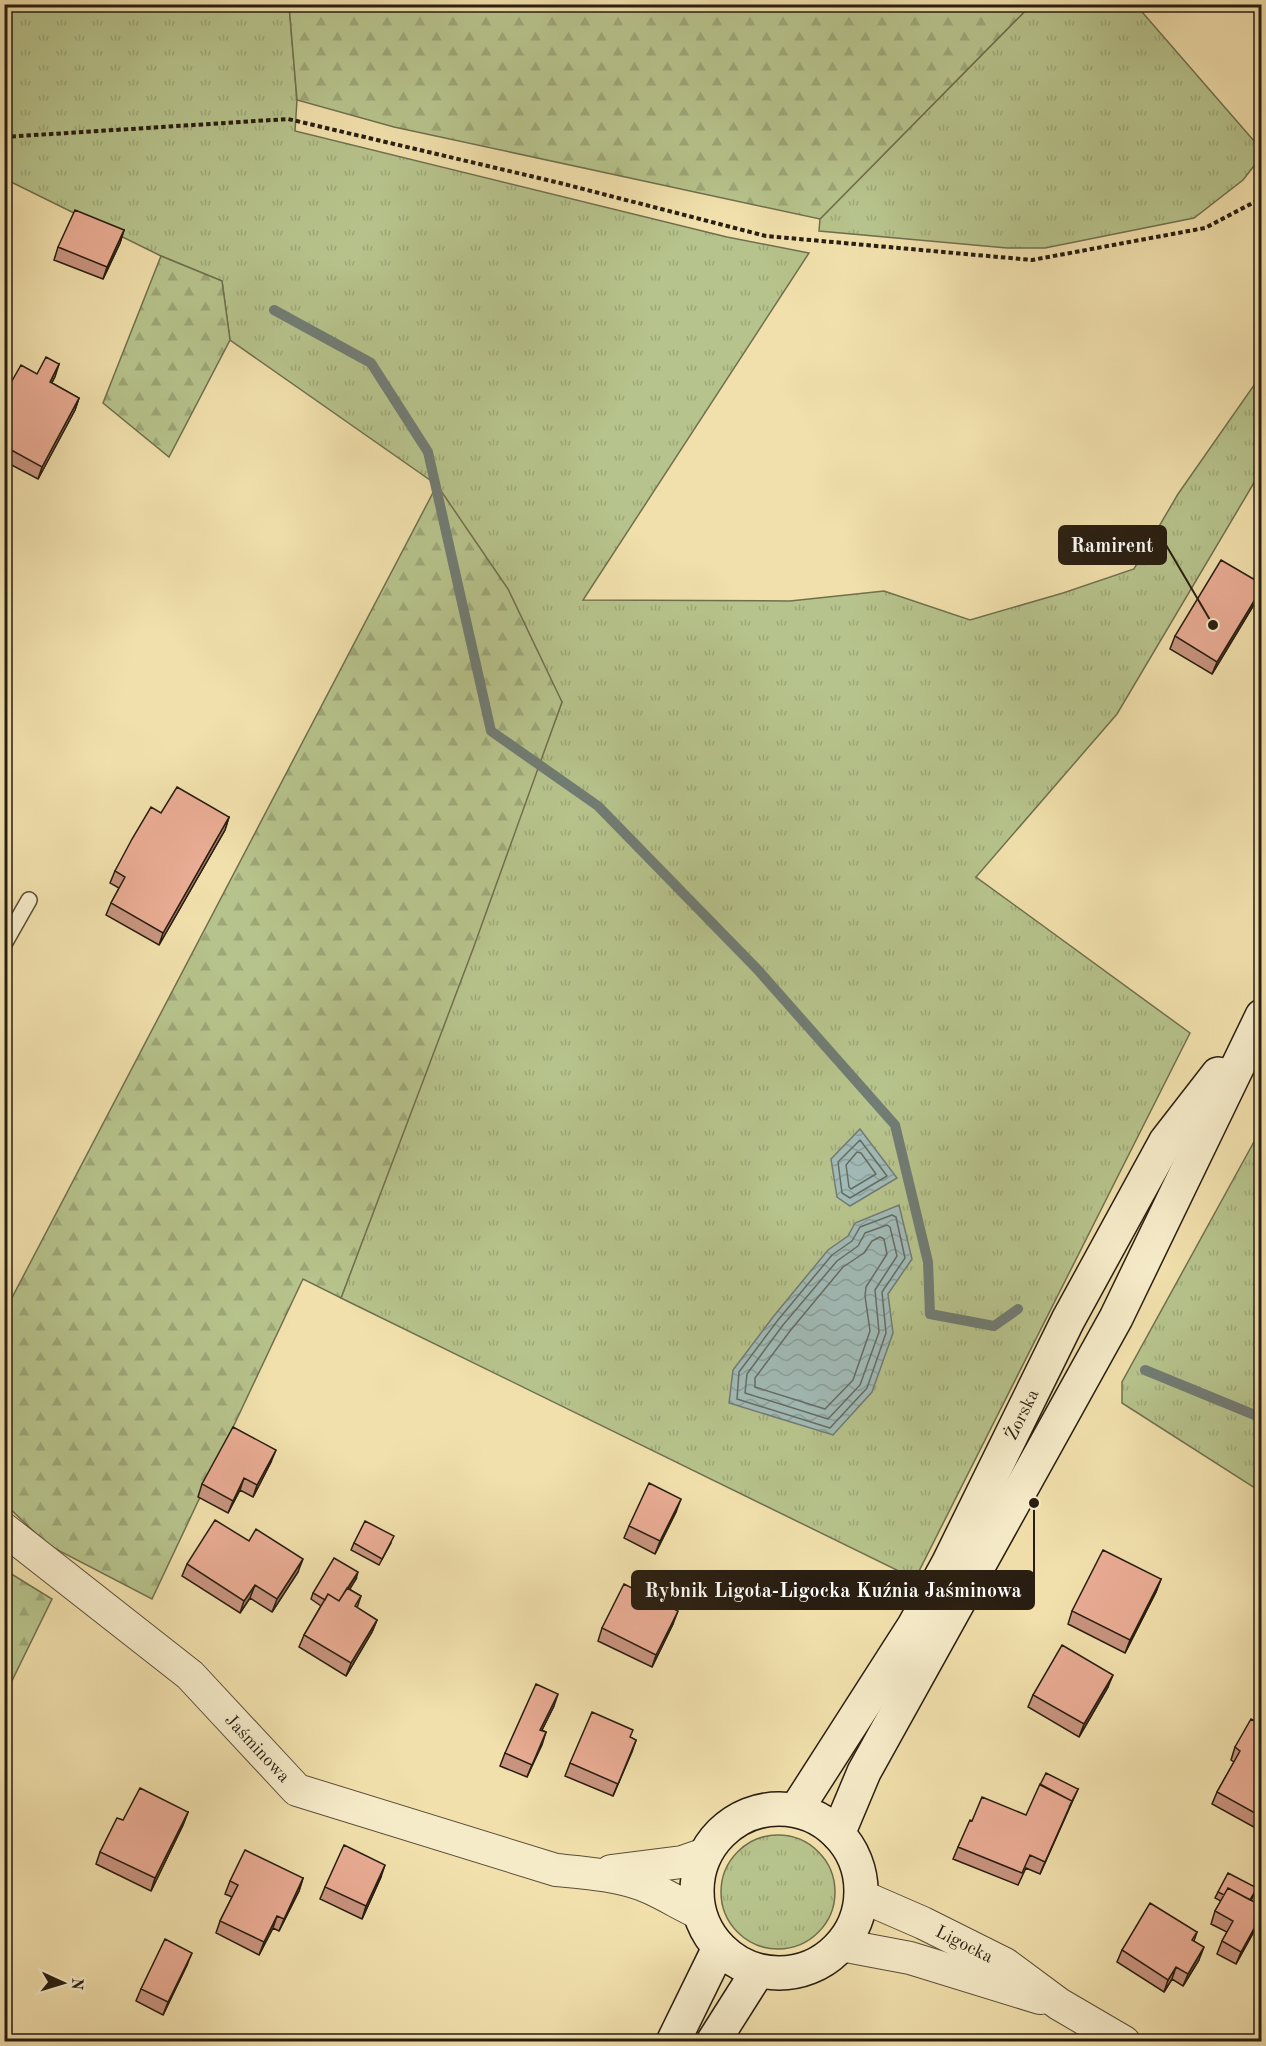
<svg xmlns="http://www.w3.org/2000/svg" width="1266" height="2046" viewBox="0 0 1266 2046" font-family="'Old Standard TT',serif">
<defs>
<pattern id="grass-tufts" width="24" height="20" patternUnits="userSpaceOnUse" patternTransform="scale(1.5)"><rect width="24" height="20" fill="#b7c38c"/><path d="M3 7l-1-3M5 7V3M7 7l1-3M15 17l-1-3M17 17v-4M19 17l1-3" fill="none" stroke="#9da778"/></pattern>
<pattern id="forest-firs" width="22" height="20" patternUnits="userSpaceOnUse" patternTransform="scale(1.5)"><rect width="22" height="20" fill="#b7c38c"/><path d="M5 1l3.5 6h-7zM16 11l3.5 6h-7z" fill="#9da778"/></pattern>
<pattern id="water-waves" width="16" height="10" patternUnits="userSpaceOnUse" patternTransform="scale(1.5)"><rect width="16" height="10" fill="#a1bab6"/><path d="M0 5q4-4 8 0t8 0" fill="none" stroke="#8b9f9b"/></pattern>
</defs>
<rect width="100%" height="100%" fill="#f1e0ac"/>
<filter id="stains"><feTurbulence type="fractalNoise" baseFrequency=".00333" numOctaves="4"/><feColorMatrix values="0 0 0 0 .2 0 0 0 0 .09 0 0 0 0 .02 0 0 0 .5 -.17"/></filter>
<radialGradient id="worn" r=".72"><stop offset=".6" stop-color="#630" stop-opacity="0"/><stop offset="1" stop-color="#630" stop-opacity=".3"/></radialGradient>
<path fill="url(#grass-tufts)" stroke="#70704e" stroke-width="1.5" d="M 4,5 L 289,5 L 297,100 L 295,131 L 727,237 L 809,253 L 583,600 L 790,601 L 884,591 L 970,620 L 1063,593 L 1134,569 L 1178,494 L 1257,381 L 1261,371 L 1261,471 L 1117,714 L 976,877 L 1190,1033 L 915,1579 L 341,1298 L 562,702 L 437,485 L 230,340 L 222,281 L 161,256 L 5,179 Z
M 1031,5 L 1136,5 L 1261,149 L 1261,157 L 1243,180 L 1194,218 L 1045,248 L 1007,248 L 819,231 L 820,219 Z
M 1261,1129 L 1261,1492 L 1122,1403 L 1122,1382 Z
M721 1892a57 57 0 1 1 114 0a57 57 0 1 1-114 0Z"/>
<path fill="url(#forest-firs)" stroke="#70704e" stroke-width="1.5" d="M 289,5 L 289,4 L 1031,5 L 820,219 L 394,127 L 297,100 Z
M 161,256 L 222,281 L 230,340 L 169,457 L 103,403 Z
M 437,485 L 508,589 L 562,702 L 473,949 L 341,1298 L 303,1279 L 152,1599 L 48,1545 L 5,1504 L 4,1313 Z
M 5,1570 L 52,1599 L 5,1695 Z"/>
<path fill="url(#water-waves)" stroke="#717c74" stroke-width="1.5" d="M 860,1129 L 897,1178 L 850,1206 L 837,1197 L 831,1159 Z
M 899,1205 L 912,1259 L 888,1294 L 893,1333 L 872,1392 L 833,1435 L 729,1403 L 733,1370 L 773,1317 L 828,1250 L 848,1236 L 855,1223 Z"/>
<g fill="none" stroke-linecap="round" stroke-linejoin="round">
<path stroke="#656c64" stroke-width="1.5" d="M 860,1140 L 887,1176 L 850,1198 L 842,1193 L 838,1162 Z
M 857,1152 L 861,1153 L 876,1174 L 851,1189 L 849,1187 L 846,1165 Z
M 892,1215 L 896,1217 L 905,1258 L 882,1292 L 886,1333 L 867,1388 L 830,1428 L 737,1399 L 739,1372 L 778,1320 L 832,1255 L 852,1241 L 860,1227 Z
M 887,1225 L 890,1227 L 897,1256 L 875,1290 L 879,1332 L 860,1385 L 828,1419 L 745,1393 L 747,1374 L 783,1325 L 837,1261 L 858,1246 L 865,1233 Z
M 880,1237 L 884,1239 L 887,1254 L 866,1287 L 865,1296 L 870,1331 L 853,1380 L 825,1409 L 755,1387 L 755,1378 L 790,1331 L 843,1267 L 864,1253 L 872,1241 Z"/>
<path stroke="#717c74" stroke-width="10" d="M 274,310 L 371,363 L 428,452 L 491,731 L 598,806 L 757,969 L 895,1125 L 928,1262 L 930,1314 L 994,1326 L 1018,1309
M 1145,1370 L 1262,1418"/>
<g stroke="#5b4e38" stroke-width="18">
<path id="service" d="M 4,944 L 29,900"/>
</g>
<g stroke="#5b4e38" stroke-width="34">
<g id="minor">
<path id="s1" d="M 4,1529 L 190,1675 L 297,1790 L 556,1870 C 587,1873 619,1875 648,1887 C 666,1895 682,1905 699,1913"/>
<path d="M 611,1871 L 682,1862 L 705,1854"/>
<path id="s2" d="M 861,1896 L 923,1923 L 1005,1964 L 1059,2004 L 1124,2042"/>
<path d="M 841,1945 L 910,1958 L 1040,1998"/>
</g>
</g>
<g stroke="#291e11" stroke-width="36">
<g id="secondary">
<circle cx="779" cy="1891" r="82"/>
<path id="s3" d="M 796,1810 L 914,1626 L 948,1564 L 1068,1320 L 1166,1141 L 1218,1074"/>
<path d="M 838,1834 L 864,1772 L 1116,1318 L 1262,1016"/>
<path d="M 673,2042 L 719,1948"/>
<path d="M 713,2042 L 758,1971"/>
</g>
</g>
<path stroke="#291e11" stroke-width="4" stroke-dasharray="4.5 3" stroke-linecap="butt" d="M 4,137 L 288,119 L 560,183 L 766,236 L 1032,260 L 1205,228 L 1262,198"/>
<use href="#service" stroke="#f6ebc9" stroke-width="15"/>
<use href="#minor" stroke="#f6ebc9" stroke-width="32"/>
<use href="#secondary" stroke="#f6ebc9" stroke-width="33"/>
</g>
<path fill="#c8947f" stroke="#291e11" stroke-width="1.5" d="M 124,230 L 120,243 L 103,279 L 54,260 L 58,247 Z
M 59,364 L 52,383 L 79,398 L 75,410 L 38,479 L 4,461 L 4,395 L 37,374 Z
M 1262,562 L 1262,584 L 1254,580 Z
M 1262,584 L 1262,589 L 1258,598 L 1212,674 L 1170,649 L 1175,636 Z
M 161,813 L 229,817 L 225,830 L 159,945 L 106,915 L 111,903 L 119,888 L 110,883 L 115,871 Z
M 271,1462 L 253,1497 L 240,1490 L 228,1513 L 198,1497 L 202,1484 Z
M 676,1512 L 655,1554 L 624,1538 L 629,1526 Z
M 354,1543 L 391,1543 L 379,1565 L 351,1550 Z
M 187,1564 L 298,1572 L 272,1612 L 250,1598 L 240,1613 L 182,1576 Z
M 356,1579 L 349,1589 L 361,1596 L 357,1608 L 377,1620 L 372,1632 L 346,1676 L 299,1647 L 304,1635 L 321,1606 L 311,1599 L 313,1593 Z
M 1161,1579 L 1156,1592 L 1125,1653 L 1068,1624 L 1072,1611 Z
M 673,1624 L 652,1667 L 598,1641 L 602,1628 Z
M 1108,1687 L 1079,1737 L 1028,1707 L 1033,1695 Z
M 554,1706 L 542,1730 L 546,1732 L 527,1777 L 500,1766 L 505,1753 Z
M 1262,1725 L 1262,1830 L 1261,1831 L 1212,1804 L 1217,1792 L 1234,1762 L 1231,1760 L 1235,1747 Z
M 630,1737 L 636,1740 L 613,1796 L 565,1776 L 570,1763 Z
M 1078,1789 L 1040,1874 L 1026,1868 L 1018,1885 L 953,1859 L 958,1847 L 972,1821 L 1026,1815 Z
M 188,1812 L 183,1825 L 151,1891 L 96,1864 L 100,1852 L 123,1820 Z
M 381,1877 L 362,1919 L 320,1899 L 325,1887 Z
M 303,1878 L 299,1891 L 279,1931 L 273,1928 L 259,1955 L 216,1933 L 220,1921 L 232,1897 L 225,1894 L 230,1881 Z
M 1257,1888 L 1251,1901 L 1262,1906 L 1262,1917 L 1236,1964 L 1217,1954 L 1222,1941 L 1227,1932 L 1211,1924 L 1215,1911 L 1221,1901 L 1215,1898 L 1218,1892 Z
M 1197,1932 L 1194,1941 L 1199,1960 L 1183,1986 L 1172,1979 L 1164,1992 L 1117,1962 L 1122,1950 Z
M 187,1965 L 163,2015 L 136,2001 L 141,1989 Z"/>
<path fill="#a37868" stroke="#291e11" stroke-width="1.5" d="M 124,230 L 120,243 L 103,279 L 107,267 Z
M 59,364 L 55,377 L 45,394 L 50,382 Z
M 79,398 L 75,410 L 38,479 L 42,467 Z
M 1262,588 L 1258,598 L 1212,674 L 1217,662 Z
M 229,817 L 225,830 L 159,945 L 163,933 Z
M 276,1450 L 271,1462 L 253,1497 L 257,1485 Z
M 244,1478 L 240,1490 L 228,1513 L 233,1501 Z
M 681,1499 L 676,1512 L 655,1554 L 660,1541 Z
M 303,1559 L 298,1572 L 272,1612 L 277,1599 Z
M 358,1572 L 356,1579 L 335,1614 L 337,1607 Z
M 1161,1579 L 1156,1592 L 1125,1653 L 1130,1640 Z
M 255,1585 L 250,1598 L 240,1613 L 244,1601 Z
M 678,1611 L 673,1624 L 652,1667 L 656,1655 Z
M 377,1620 L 372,1632 L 346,1676 L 351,1663 Z
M 1113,1675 L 1108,1687 L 1079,1737 L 1084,1724 Z
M 558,1694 L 554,1706 L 536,1742 L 540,1730 Z
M 546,1732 L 542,1745 L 527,1777 L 532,1765 Z
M 636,1740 L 632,1752 L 613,1796 L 618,1784 Z
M 1078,1789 L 1067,1813 L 1040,1874 L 1045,1862 L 1069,1807 Z
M 188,1812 L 183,1825 L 151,1891 L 155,1878 Z
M 385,1865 L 381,1877 L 362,1919 L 366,1906 Z
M 303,1878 L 299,1891 L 279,1931 L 284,1919 Z
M 1262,1914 L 1260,1920 L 1236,1964 L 1241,1952 Z
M 277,1916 L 273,1928 L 259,1955 L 264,1942 Z
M 1204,1947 L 1199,1960 L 1183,1986 L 1188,1974 Z
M 192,1953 L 187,1965 L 163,2015 L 168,2002 Z
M 1176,1967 L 1172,1979 L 1164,1992 L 1168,1980 Z"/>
<path fill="#e9ac94" stroke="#291e11" stroke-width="1.5" d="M 75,210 L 124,230 L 107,267 L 58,247 Z
M 46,357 L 59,364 L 50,382 L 79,398 L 42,467 L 4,446 L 4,395 L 21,365 L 37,374 Z
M 1221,560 L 1262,584 L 1262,588 L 1217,662 L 1175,636 Z
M 177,787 L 229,817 L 163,933 L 111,903 L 125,877 L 115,871 L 132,839 L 151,807 L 161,813 Z
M 233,1427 L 276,1450 L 257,1485 L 244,1478 L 233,1501 L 202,1484 Z
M 649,1483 L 681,1499 L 660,1541 L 629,1526 Z
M 215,1520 L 249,1541 L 256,1529 L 303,1559 L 277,1599 L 255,1585 L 244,1601 L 187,1564 Z
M 365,1521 L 394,1536 L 382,1559 L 354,1543 Z
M 1103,1550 L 1161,1579 L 1130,1640 L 1072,1611 Z
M 334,1558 L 358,1572 L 339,1601 L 328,1594 L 325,1600 L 313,1593 Z
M 624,1584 L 678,1611 L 656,1655 L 602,1628 Z
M 347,1588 L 361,1596 L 355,1606 L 377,1620 L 351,1663 L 304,1635 L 328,1594 L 339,1601 Z
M 1062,1645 L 1113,1675 L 1084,1724 L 1033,1695 Z
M 536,1684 L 558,1694 L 540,1730 L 546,1732 L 532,1765 L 505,1753 Z
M 592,1712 L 633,1730 L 630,1737 L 636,1740 L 618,1784 L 570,1763 Z
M 1251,1719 L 1262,1725 L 1262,1817 L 1217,1792 L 1240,1751 L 1235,1747 Z
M 1046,1773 L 1078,1789 L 1069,1807 L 1072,1801 L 1040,1785 Z
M 1040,1784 L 1072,1801 L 1045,1862 L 1030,1855 L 1022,1873 L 958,1847 L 970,1820 L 972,1821 L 982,1797 L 1026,1815 Z
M 140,1788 L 188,1812 L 155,1878 L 100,1852 L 117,1818 L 123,1820 Z
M 344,1845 L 385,1865 L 366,1906 L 325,1887 Z
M 245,1850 L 303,1878 L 284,1919 L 277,1916 L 264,1942 L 220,1921 L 238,1885 L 230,1881 Z
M 1228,1873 L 1257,1888 L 1250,1900 L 1228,1888 L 1224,1895 L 1218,1892 Z
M 1228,1888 L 1262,1906 L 1262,1914 L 1241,1952 L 1222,1941 L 1233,1921 L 1215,1911 Z
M 1150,1903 L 1197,1932 L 1192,1940 L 1204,1947 L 1188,1974 L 1176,1967 L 1168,1980 L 1122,1950 Z
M 165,1939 L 192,1953 L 168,2002 L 141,1989 Z"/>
<g text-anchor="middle" stroke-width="6" stroke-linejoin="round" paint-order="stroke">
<g font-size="18" fill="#291e11" stroke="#f6ebc9">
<text dy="6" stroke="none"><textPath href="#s3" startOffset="456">Żorska</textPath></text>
<text dy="6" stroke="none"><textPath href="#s1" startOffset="336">Jaśminowa</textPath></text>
<text dy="6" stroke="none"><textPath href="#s2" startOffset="114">Ligocka</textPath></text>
</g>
</g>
<path fill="none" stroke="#291e11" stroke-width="2" d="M1213 625L1166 545M1034 1503L1034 1590"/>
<g fill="#291e11" stroke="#f6ebc9" stroke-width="2">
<circle cx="1213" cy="625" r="6"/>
<circle cx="1034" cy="1503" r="6"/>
</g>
<g fill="#291e11" stroke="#291e11" stroke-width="2">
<rect x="1059" y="526" width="107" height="38" rx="6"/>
<rect x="632" y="1571" width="402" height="38" rx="6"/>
</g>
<g font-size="20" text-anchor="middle" font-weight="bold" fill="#fff">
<text x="1112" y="552">Ramirent</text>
<text x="833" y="1597">Rybnik Ligota-Ligocka Kuźnia Jaśminowa</text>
</g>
<rect width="1266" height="2046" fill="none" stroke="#f1e0ac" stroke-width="24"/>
<rect x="6" y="6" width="1254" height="2034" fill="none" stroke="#291e11" stroke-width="3"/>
<rect x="12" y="12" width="1242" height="2022" fill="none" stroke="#291e11" stroke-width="1.5"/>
<g transform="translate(63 1983) rotate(94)" stroke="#f6ebc9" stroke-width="4.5" paint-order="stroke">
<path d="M0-4.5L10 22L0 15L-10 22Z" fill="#291e11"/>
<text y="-9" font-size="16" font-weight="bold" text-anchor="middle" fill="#291e11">N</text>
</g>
<rect width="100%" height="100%" filter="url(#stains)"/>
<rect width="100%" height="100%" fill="url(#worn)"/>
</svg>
